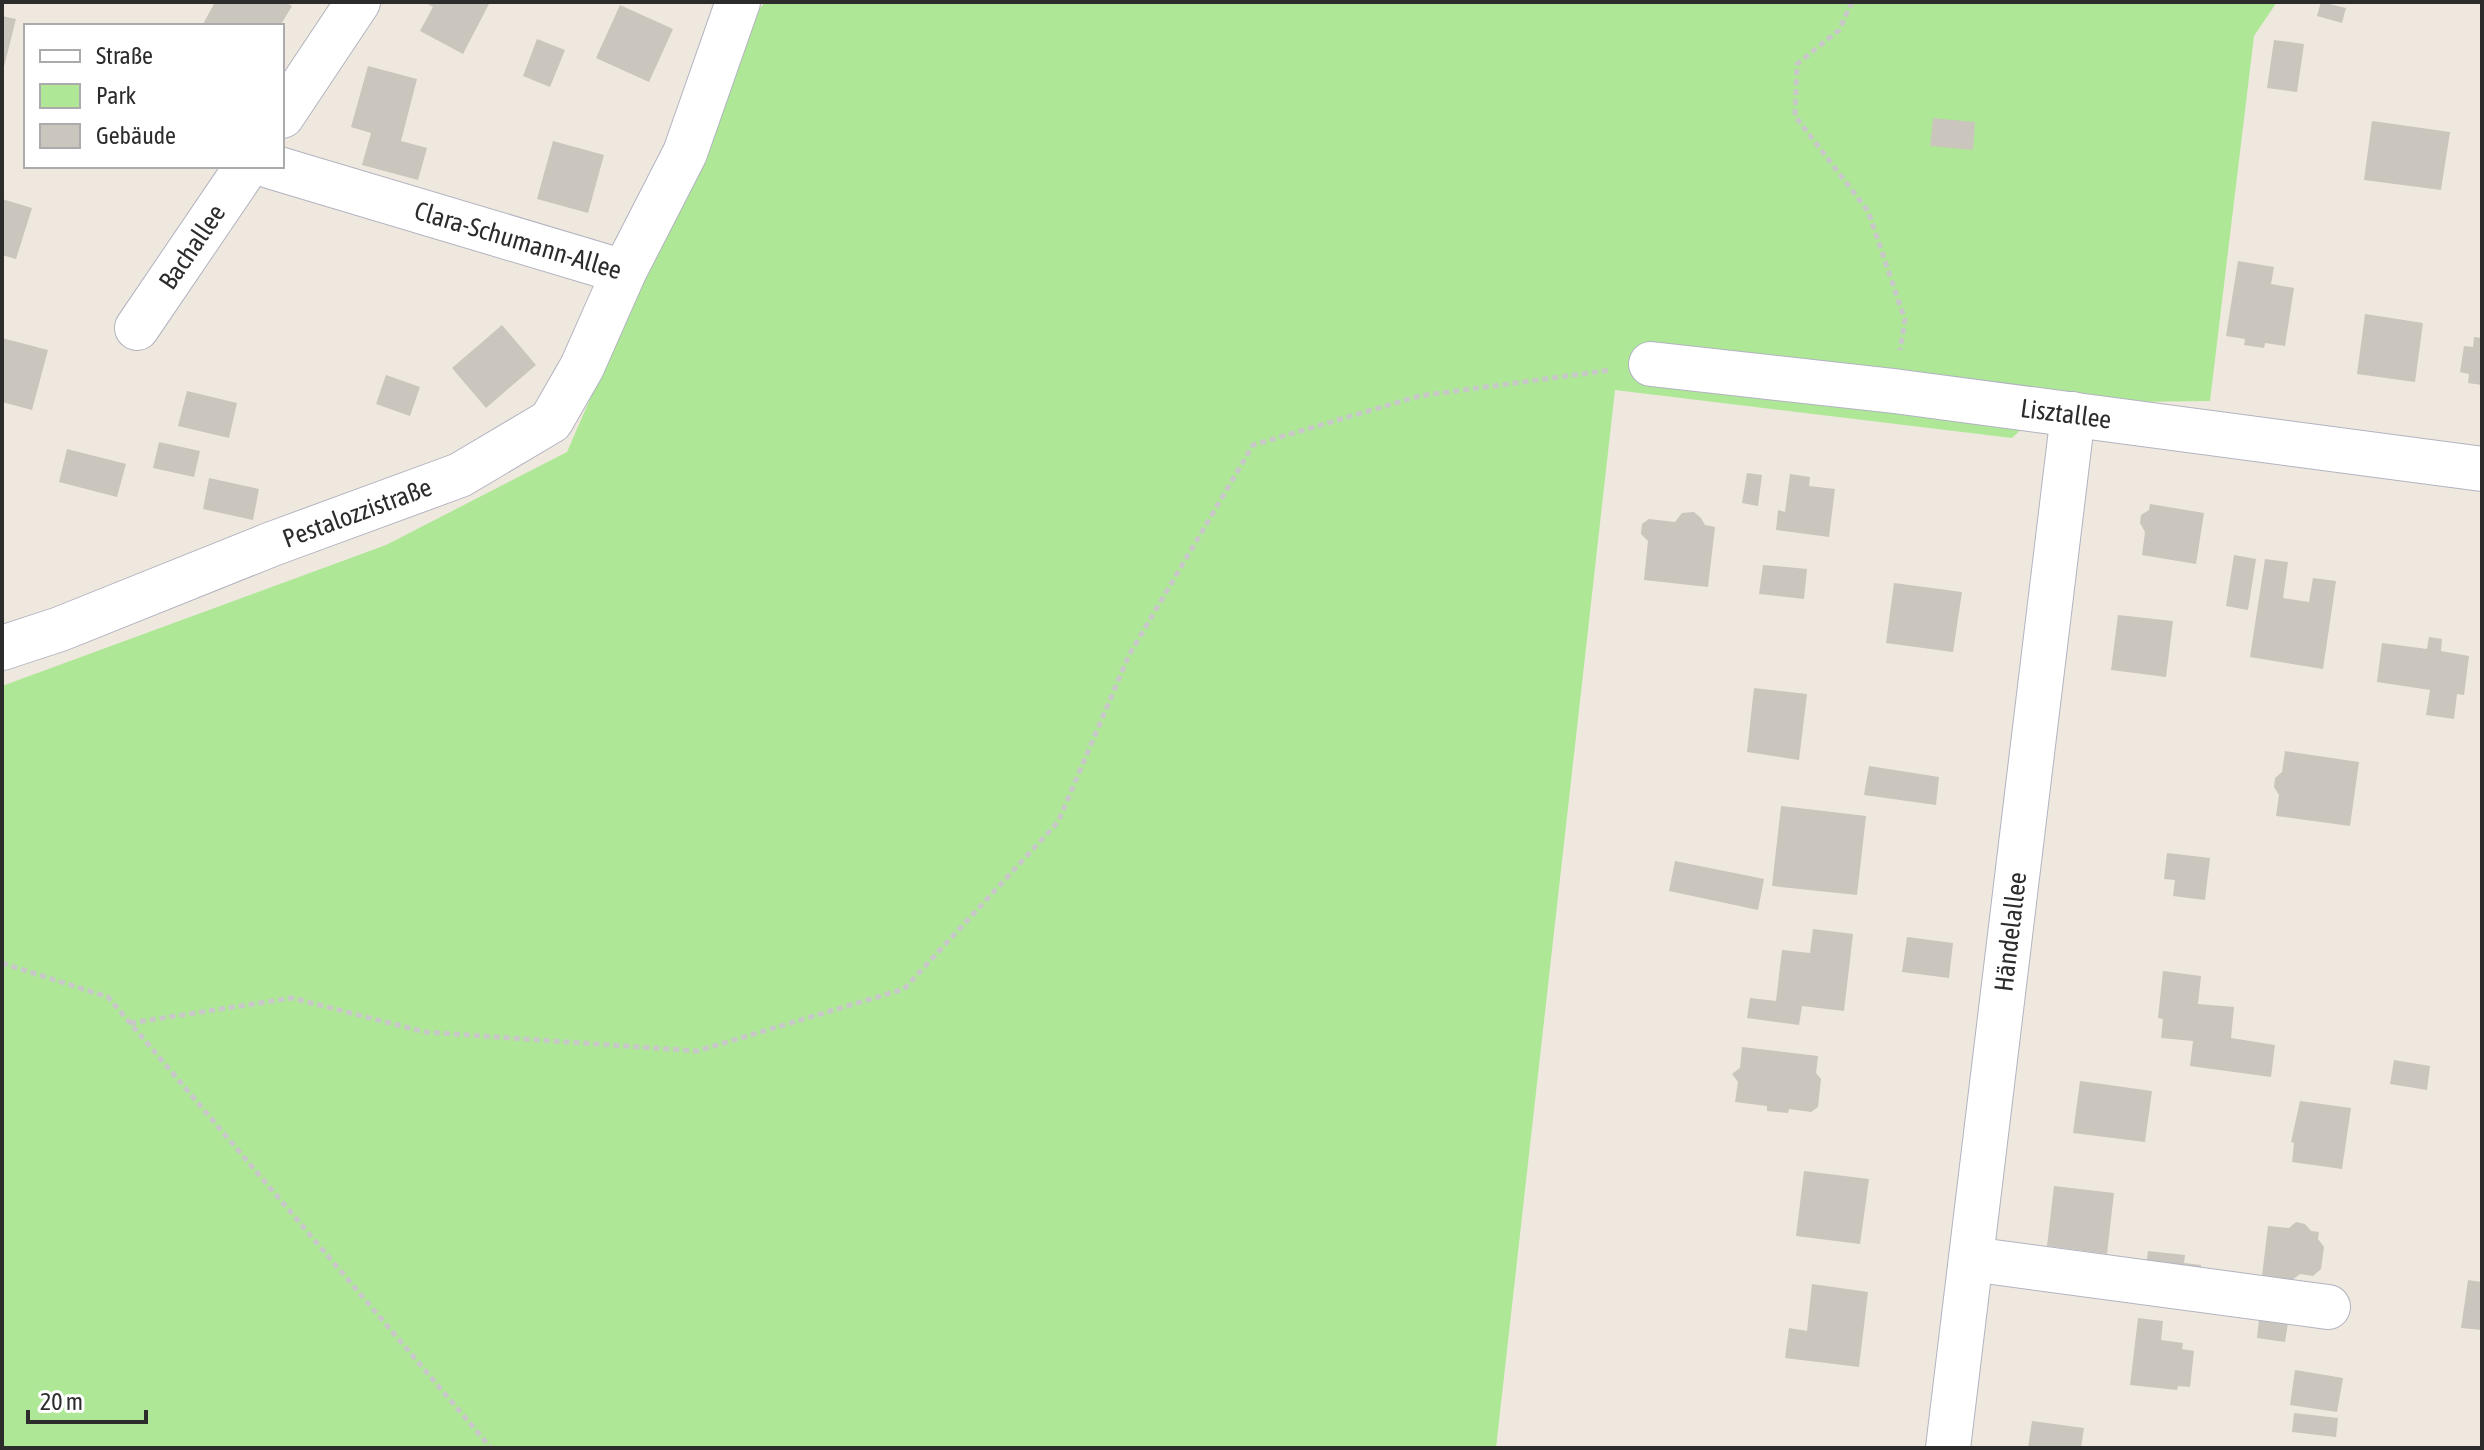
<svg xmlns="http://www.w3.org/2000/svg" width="2484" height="1450" viewBox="0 0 2484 1450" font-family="'Asap Condensed',sans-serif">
<rect width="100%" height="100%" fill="#efe8de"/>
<path fill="#aee897" d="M 765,2 L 2277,2 L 2254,36 L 2210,401 L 2050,403 L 2012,438 L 1615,390 L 1496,1448 L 2,1448 L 2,686 L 386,545 L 567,452 L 684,183 L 746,26 Z"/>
<path fill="#cac5bd" d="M 215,2 L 285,2 L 292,6 L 280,26 L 202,26 Z
M 424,2 L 490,2 L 463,54 L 420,31 L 433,7 Z
M 2321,2 L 2346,8 L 2342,23 L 2317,16 Z
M 620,5 L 673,29 L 649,82 L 596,58 Z
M 2,16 L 16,19 L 3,71 L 2,71 Z
M 537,39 L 565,50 L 550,87 L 523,76 Z
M 2274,40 L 2304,44 L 2297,92 L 2267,88 Z
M 368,66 L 417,79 L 401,141 L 427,148 L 418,180 L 362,165 L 371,133 L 351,127 Z
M 1933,118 L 1975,122 L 1973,150 L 1930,146 Z
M 2372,121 L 2450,132 L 2441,190 L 2364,180 Z
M 553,141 L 604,155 L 588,213 L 537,199 Z
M 2,199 L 32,208 L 16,259 L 2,255 Z
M 2238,261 L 2274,267 L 2271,284 L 2294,288 L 2285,346 L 2265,343 L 2264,348 L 2244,345 L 2245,339 L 2226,336 Z
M 2365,314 L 2423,323 L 2415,382 L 2357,374 Z
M 502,325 L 536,365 L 486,408 L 452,368 Z
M 2474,337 L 2482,338 L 2482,385 L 2468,383 L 2469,374 L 2460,372 L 2464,346 L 2473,347 Z
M 2,338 L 48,350 L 32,410 L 2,402 Z
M 386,375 L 420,387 L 410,416 L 376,404 Z
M 187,391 L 237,403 L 229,438 L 178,426 Z
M 159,442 L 200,451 L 194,477 L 153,468 Z
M 67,449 L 126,464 L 117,497 L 59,482 Z
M 1747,473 L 1762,475 L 1758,506 L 1742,503 Z
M 1790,474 L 1810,477 L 1809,486 L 1835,489 L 1829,537 L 1776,530 L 1778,510 L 1785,512 Z
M 209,478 L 259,489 L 253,520 L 203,509 Z
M 2150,504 L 2204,513 L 2196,564 L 2142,555 L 2145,532 L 2140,523 L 2141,515 L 2149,510 Z
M 1694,512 L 1701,518 L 1705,525 L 1715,527 L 1708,587 L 1644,580 L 1648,541 L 1641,534 L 1642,524 L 1649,519 L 1675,522 L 1682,513 Z
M 2234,555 L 2256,559 L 2248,610 L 2226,606 Z
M 2265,559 L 2288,562 L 2283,598 L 2309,602 L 2313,578 L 2336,581 L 2323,669 L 2250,657 Z
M 1763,565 L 1807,569 L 1804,599 L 1759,594 Z
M 1894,583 L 1962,592 L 1953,652 L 1886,643 Z
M 2118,615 L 2173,621 L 2166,677 L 2111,670 Z
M 2429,637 L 2442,639 L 2441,651 L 2469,656 L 2464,695 L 2457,694 L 2454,719 L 2426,715 L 2430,690 L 2377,682 L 2382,643 L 2427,649 Z
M 1754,688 L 1807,694 L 1799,760 L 1747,752 Z
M 2285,751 L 2359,762 L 2350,826 L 2276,816 L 2279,795 L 2274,787 L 2275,778 L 2282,772 Z
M 1869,766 L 1939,777 L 1936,805 L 1864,795 Z
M 1781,806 L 1866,816 L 1857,895 L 1772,886 Z
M 2167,853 L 2210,858 L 2205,900 L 2173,896 L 2175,880 L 2164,879 Z
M 1675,861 L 1764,879 L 1758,910 L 1669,891 Z
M 1813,929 L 1853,934 L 1844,1011 L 1802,1006 L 1799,1025 L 1747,1018 L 1750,998 L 1776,1001 L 1782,950 L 1810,953 Z
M 1907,937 L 1953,943 L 1949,978 L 1902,972 Z
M 2163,971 L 2201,976 L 2198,1004 L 2234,1007 L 2231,1038 L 2275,1045 L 2271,1077 L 2190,1066 L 2193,1041 L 2161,1038 L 2163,1019 L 2158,1018 Z
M 1742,1047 L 1818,1056 L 1816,1073 L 1821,1079 L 1818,1107 L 1811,1112 L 1789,1109 L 1788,1113 L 1767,1111 L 1767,1106 L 1735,1102 L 1738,1082 L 1732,1074 L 1740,1068 Z
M 2394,1060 L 2430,1066 L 2427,1090 L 2390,1084 Z
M 2080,1081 L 2152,1091 L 2145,1142 L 2073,1133 Z
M 2300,1101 L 2351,1108 L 2342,1169 L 2292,1162 L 2294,1143 L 2291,1142 Z
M 1804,1171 L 1869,1179 L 1860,1244 L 1796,1236 Z
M 2054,1186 L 2114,1193 L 2107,1254 L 2047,1246 Z
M 2296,1222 L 2305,1224 L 2311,1231 L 2319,1232 L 2318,1239 L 2324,1247 L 2321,1269 L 2313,1276 L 2300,1274 L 2292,1280 L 2262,1276 L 2268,1226 L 2289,1228 Z
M 2148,1251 L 2185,1255 L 2184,1263 L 2201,1265 L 2200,1280 L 2145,1274 Z
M 2468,1280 L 2482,1282 L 2482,1330 L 2461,1328 Z
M 1812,1284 L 1868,1292 L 1859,1367 L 1785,1358 L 1789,1328 L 1807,1331 Z
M 2138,1318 L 2163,1321 L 2161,1340 L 2183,1343 L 2182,1349 L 2194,1351 L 2190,1387 L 2178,1386 L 2177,1390 L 2130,1385 Z
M 2259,1319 L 2288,1323 L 2285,1342 L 2257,1338 Z
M 2295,1370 L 2343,1378 L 2337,1412 L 2290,1405 Z
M 2294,1413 L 2338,1418 L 2336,1437 L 2292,1432 Z
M 2032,1421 L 2084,1428 L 2081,1448 L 2028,1448 Z"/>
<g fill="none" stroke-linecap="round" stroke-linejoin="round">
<g stroke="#b2b3c1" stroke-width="46">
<g id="minor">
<path d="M 282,116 L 358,2"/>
<path id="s1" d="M 269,166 L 624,272"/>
<path id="s2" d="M 137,328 L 247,166"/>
<path id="s3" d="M 1651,364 L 1894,391 L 2482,469"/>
<path id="s4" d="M 2,648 L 60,629 L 272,544 L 460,475 L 551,421 L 582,367 L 624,272 L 685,153 L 738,2"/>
<path d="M 1971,1259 L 2328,1307"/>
<path id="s5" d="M 1948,1448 L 2073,414"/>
</g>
</g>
<path stroke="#c8c8c8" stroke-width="5" stroke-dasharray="6 4" stroke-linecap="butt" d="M 1852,2 L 1839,30 L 1797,64 L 1795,116 L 1868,211 L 1905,320 L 1900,350
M 2,963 L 108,997 L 491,1448
M 130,1023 L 292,998 L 425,1032 L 697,1051 L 904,989 L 1058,822 L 1129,655 L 1253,445 L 1419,396 L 1611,370"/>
<use href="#minor" stroke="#fff" stroke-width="44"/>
</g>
<g text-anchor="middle" stroke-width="6" stroke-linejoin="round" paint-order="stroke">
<g font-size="26" fill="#2c2c2c" stroke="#fff">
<text dy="9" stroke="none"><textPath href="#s1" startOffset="260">Clara-Schumann-Allee</textPath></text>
<text dy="9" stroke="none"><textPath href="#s2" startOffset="98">Bachallee</textPath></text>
<text dy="9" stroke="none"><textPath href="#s3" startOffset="418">Lisztallee</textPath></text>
<text dy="9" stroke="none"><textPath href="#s4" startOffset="380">Pestalozzistraße</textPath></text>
<text dy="9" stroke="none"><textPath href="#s5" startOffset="520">Händelallee</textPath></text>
</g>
</g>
<rect width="2484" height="1450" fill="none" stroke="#2c2c2c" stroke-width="8"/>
<rect x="24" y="24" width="260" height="144" fill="#ffffff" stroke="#ababab" stroke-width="2"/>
<rect x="40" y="50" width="40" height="12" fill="#ffffff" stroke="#ababab" stroke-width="2"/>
<text x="96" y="64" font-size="24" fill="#2c2c2c">Straße</text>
<rect x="40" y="84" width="40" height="24" fill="#aee897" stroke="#ababab" stroke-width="2"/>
<text x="96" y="104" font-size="24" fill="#2c2c2c">Park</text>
<rect x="40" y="124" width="40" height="24" fill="#cac5bd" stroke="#ababab" stroke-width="2"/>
<text x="96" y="144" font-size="24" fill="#2c2c2c">Gebäude</text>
<path d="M28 1410v12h118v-12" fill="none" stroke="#2c2c2c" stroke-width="4"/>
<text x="40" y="1410" font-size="24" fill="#2c2c2c" stroke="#ffffff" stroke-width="6" paint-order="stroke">20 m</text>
</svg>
